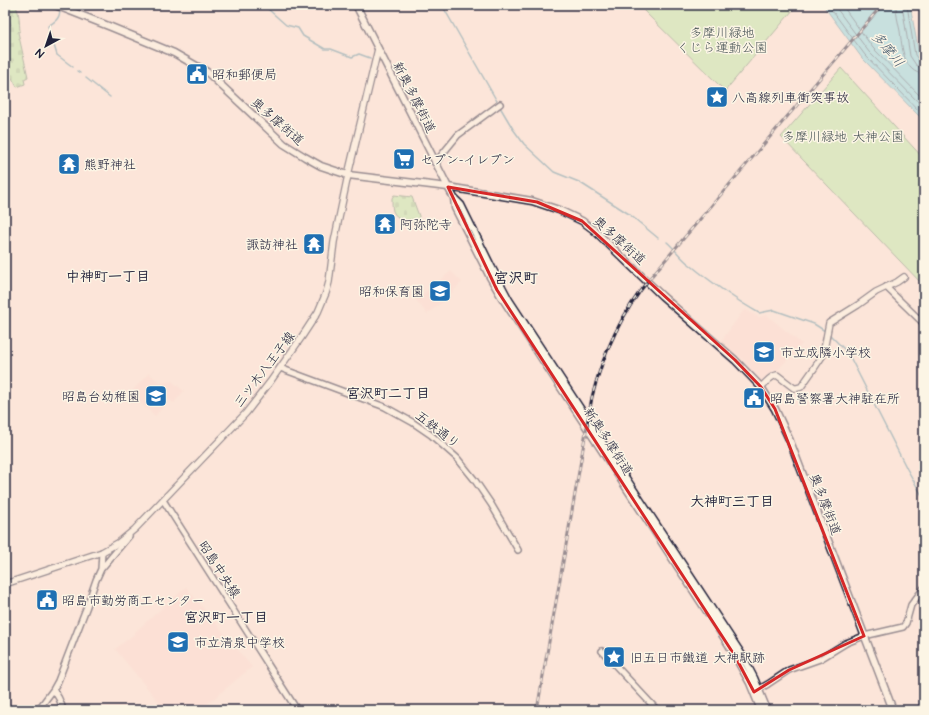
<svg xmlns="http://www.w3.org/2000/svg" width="929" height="715" viewBox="0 0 929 715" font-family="'Architects Daughter','Klee One',sans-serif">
<defs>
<pattern id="cemetery-stones" width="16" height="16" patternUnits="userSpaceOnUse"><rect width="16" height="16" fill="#bbe9a7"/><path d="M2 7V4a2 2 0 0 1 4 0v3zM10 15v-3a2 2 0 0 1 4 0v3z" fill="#a0c891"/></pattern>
</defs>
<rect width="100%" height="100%" fill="#fce5d9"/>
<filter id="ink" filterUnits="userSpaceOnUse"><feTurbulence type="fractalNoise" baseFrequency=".025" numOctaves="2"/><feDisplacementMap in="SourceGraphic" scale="8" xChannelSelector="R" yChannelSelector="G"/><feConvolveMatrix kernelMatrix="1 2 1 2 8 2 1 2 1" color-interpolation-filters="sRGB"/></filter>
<g filter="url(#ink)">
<path fill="#fcdad1" d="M 451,271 L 462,282 L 444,301 L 427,314 L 416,300 Z
M 746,310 L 759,317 L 767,315 L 802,344 L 777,371 L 773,370 L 762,382 L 742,359 L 721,341 L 743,311 Z
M 149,373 L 160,383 L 172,381 L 184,391 L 174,403 L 169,400 L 155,416 L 130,393 Z
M 186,587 L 252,667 L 200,710 L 180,710 L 177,707 L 172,710 L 165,710 L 115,649 L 133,635 L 136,631 Z"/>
<path fill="url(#cemetery-stones)" stroke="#6e8671" d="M 5,5 L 15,5 C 20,12 19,23 20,31 L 18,32 L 28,77 L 24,79 L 25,84 L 17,87 L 12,78 L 5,73 L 5,27 L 11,25 Z
M 394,195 L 412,197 L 419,216 L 418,222 C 410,222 396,220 393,211 C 392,207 392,202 392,198 Z"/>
<path fill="#bbe9a7" stroke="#6e8671" d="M 638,5 L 788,5 L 793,10 L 725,91 Z
M 841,68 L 924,159 L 924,286 L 781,137 Z"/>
<path fill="#89d9e5" stroke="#6090a1" d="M 823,5 L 910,5 L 919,54 L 924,61 L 924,121 L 862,58 Z"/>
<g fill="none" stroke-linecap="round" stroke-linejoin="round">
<path stroke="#4b6b7f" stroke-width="1" d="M 828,5 L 865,55 L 924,116
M 834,5 L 869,52 L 924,108
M 842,5 L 873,48 L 924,100
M 896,5 C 896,14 898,22 900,31 C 902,46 903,73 924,74
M 902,5 L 910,56 L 916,65 L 920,67 L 924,68
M 907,5 L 915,55 L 920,62 L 924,63"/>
<path stroke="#6090a1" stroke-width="1.5" d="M 265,5 L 268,9 L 286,25 L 298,28 L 303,36 L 325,49 L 331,49 L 352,57 L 359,54 L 370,58
M 442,5 L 498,103
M 60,10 C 60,19 54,22 48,26 L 57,55 L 73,67
M 77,71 L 80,73
M 86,78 L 110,97
M 500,107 L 513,129 L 524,144 L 554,172 L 579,182 L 629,214 L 658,238
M 667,242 C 675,249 681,258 689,264 C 711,282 734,299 759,313 L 774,310 L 814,324 L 825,331
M 829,334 L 848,353 L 907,469 L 924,499"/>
<g stroke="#22223b" stroke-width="8">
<path id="tertiary" d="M 435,163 L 458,135 L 500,104
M 886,287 L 924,324
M 280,368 L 385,407 L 412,422 L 431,435 L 457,458 L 474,479 L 491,504 L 518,550
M 163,500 L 297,710
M 102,568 L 129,536
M 602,651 L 657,710
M 53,690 C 59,696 61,702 63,710
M 756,691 L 768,684 L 789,670 L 820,659 L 846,643 L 864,636 L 903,627 L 906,623 L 911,605 L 924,588
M 38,710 L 53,690 L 58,681 L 87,606 L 96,580 L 101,569 L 102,552"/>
</g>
<g stroke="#22223b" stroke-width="8">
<path id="secondary" d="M 761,387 C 766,383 770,376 777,375 L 794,388 L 797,388 L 801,387 L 813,370 L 823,355 L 829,323 L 858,305 L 876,292 L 897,282 L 904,277
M 5,584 L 102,552 L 118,543 L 135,529 L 246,413 L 270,382 L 301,338 L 318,312 L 326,293 L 329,282 L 334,242 L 348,175 L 378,49"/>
</g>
<g stroke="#22223b" stroke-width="9">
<path id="primary" d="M 55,5 L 111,27 L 174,53 L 207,72 L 284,144 L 305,157 L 321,166 L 348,175 L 448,187 L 532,201 L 559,210 L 582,221 L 594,230 L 662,296 L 735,360 L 761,387 L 775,409 L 790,441 L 893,710
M 356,5 L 448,187 L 454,198 L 461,205 L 492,268 L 509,300 L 742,655 L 754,678 L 767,710
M 454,198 L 455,208 L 490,277 L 501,296 L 729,645 L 750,683 L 761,710"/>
</g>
<use href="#tertiary" stroke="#fcf5e5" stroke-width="5"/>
<use href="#secondary" stroke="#fcf5e5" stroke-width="5.5"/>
<use href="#primary" stroke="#fcf5e5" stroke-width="6"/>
<g stroke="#22223b" stroke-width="3">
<path id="rail" d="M 537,710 L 592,397 C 603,353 622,313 650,278 L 882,5"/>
</g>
<use href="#rail" stroke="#fcf5e5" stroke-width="1.5" stroke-dasharray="4.5" stroke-linecap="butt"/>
</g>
</g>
<path d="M0 0H929V715H0ZM 448,187 L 537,202 L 582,221 L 735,360 L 761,387 L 775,409 L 864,636 L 789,670 L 754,692 L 735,656 L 497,290 Z" fill="#fce5d9" fill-opacity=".55" fill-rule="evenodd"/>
<path fill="none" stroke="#d62828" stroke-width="3" stroke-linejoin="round" d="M 448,187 L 537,202 L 582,221 L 735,360 L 761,387 L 775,409 L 864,636 L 789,670 L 754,692 L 735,656 L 497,290 Z"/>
<defs>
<g id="civic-square" transform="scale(1.15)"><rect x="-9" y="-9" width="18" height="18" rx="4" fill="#1f6fb2" stroke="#fcf5e5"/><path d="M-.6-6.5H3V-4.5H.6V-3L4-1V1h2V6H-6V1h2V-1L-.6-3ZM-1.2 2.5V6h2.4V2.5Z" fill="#fff"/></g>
<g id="sight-square" transform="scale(1.15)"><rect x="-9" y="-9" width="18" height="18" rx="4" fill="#1f6fb2" stroke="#fcf5e5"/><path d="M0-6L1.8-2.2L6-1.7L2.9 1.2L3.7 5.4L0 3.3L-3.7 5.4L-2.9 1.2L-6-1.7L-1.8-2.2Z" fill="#fff"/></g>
<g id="supermarket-square" transform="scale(1.15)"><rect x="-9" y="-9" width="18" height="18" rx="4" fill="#1f6fb2" stroke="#fcf5e5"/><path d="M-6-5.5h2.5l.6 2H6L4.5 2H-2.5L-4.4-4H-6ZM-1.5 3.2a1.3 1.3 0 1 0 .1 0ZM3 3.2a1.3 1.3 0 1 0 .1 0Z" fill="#fff"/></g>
<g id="temple-square" transform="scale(1.15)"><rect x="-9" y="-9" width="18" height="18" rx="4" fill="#1f6fb2" stroke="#fcf5e5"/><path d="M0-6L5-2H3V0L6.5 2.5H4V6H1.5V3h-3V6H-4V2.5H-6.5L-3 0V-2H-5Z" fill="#fff"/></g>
<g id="school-square" transform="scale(1.15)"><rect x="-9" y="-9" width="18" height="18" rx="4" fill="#1f6fb2" stroke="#fcf5e5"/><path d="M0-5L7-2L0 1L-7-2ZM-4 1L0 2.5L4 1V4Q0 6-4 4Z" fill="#fff"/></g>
</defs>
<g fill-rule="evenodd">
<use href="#civic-square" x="197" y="74"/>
<use href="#sight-square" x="717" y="97"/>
<use href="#supermarket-square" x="404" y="159"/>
<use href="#temple-square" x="69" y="164"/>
<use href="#temple-square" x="385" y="224"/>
<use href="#temple-square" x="314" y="244"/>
<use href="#school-square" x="440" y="291"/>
<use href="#school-square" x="764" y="352"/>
<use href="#school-square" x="156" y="396"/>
<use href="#civic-square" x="754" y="398"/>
<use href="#civic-square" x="47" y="600"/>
<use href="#school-square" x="178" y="642"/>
<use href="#sight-square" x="614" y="657"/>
</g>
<g text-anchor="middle" stroke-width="3" stroke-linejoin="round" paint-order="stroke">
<g font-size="13" fill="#485456" stroke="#fcf5e5">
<text x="722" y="37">多摩川緑地<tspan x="722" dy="15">くじら運動公園</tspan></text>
<text x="843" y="141">多摩川緑地 大神公園</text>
</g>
<g font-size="13" fill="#22223b" stroke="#fcf5e5" text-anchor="start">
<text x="212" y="79">昭和郵便局</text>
<text x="732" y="102">八高線列車衝突事故</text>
<text x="420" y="164">セブン-イレブン</text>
<text x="84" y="169">熊野神社</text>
<text x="400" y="229">阿弥陀寺</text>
<text x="298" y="249" text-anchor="end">諏訪神社</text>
<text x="424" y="296" text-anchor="end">昭和保育園</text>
<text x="780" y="357">市立成隣小学校</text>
<text x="140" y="401" text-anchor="end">昭島台幼稚園</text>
<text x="770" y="403">昭島警察署大神駐在所</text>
<text x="62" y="605">昭島市勤労商工センター</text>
<text x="194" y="647">市立清泉中学校</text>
<text x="630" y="662">旧五日市鐵道 大神駅跡</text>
</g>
<g font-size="13" fill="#22223b" stroke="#fcf5e5">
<text transform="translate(415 97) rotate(63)" y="5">新奥多摩街道</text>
<text transform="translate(278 121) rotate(41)" y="5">奥多摩街道</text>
<text transform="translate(620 240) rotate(42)" y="5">奥多摩街道</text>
<text transform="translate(264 369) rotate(-53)" y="5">三ツ木八王子線</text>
<text transform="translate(438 429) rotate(38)" y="5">五鉄通り</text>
<text transform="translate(609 441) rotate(57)" y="5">新奥多摩街道</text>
<text transform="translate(826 504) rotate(69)" y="5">奥多摩街道</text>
<text transform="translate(220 569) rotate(57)" y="5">昭島中央線</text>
</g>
<g font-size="14" font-style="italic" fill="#41596e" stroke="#fcf5e5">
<text transform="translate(888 49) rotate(50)" y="5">多摩川</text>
</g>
<g font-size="14" font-weight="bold" fill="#22223b" stroke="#fcf5e5">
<text x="108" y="281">中神町一丁目</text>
<text x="388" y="398">宮沢町二丁目</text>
<text x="732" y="506">大神町三丁目</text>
<text x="226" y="622">宮沢町一丁目</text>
</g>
<g font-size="15" font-weight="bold" fill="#22223b" stroke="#fcf5e5">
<text x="516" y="283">宮沢町</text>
</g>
</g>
<rect width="929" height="715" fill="none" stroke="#fcf5e5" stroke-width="20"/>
<rect x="10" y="10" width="909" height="695" fill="none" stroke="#22223b" stroke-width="1.5" filter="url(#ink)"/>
<g transform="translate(46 46) rotate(220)" stroke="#fcf5e5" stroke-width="3" paint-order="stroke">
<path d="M0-3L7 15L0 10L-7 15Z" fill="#22223b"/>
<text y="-6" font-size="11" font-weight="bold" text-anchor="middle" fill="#22223b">N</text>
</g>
</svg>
